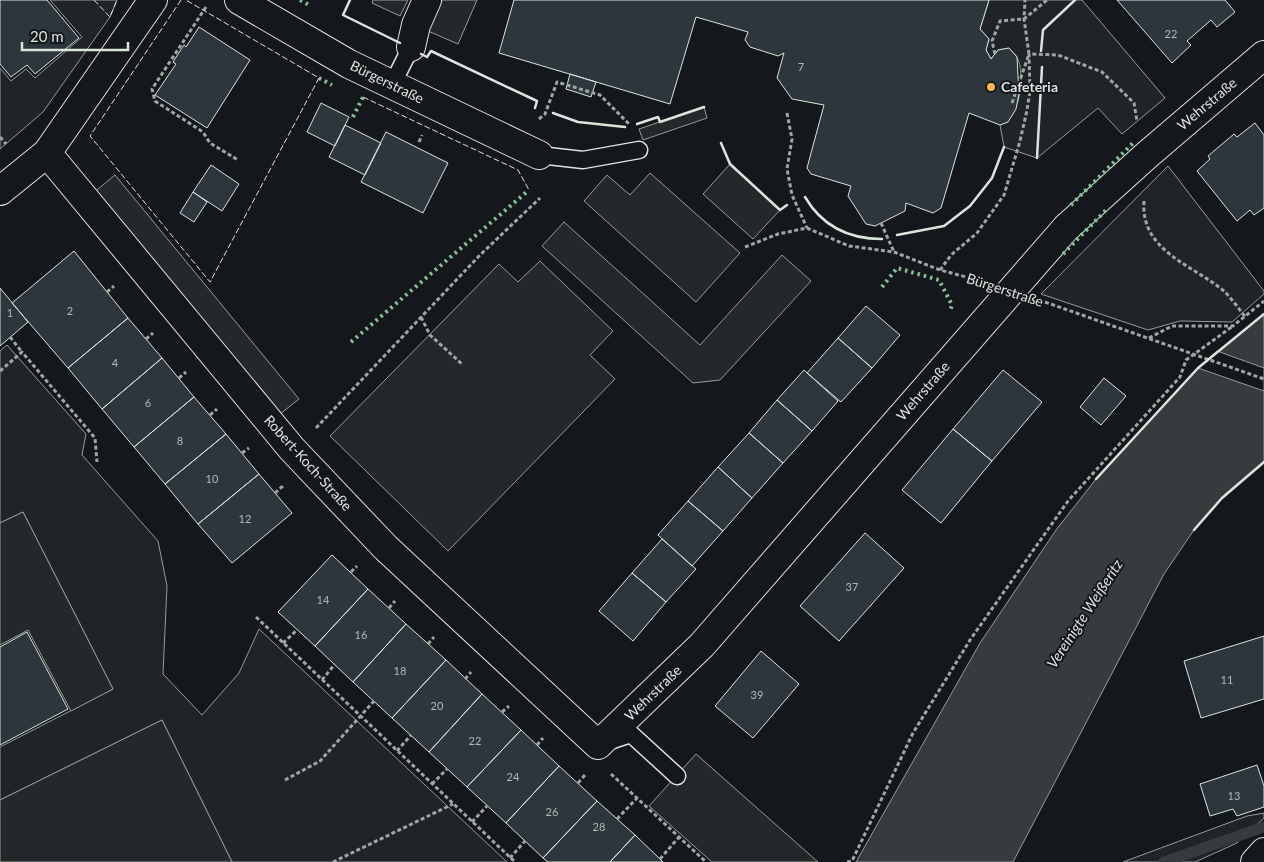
<svg xmlns="http://www.w3.org/2000/svg" width="1264" height="862" viewBox="0 0 1264 862" font-family="Lato,sans-serif">
<rect width="100%" height="100%" fill="#14181c"/>
<path fill="#202428" stroke="#939e99" d="M 50,0 L 117,0 L 110,17 L 43,112 L 0,149 L 0,68 L 11,81 L 26,69 L 35,78 L 82,37 Z
M 989,0 L 1082,0 L 1165,98 L 1122,134 L 1098,108 L 1037,158 L 1004,147 L 1000,125 C 1020,118 1026,75 1017,57 C 1015,54 1011,51 1009,48 L 998,50 L 991,59 L 986,50 L 989,39 L 980,29 Z
M 1168,166 L 1264,291 L 1264,294 L 1232,322 L 1180,321 L 1148,330 L 1041,294 Z
M 7,345 L 86,434 L 82,455 L 158,541 L 167,586 L 163,674 L 202,715 L 239,673 L 259,629 L 507,862 L 232,862 L 162,720 L 0,800 L 0,747 L 113,689 L 23,512 L 0,523 L 0,351 Z
M 1264,813 L 1264,818 L 1237,843 L 1195,862 L 1123,862 L 1247,816 Z"/>
<path fill="#24282b" stroke="#939e99" d="M 373,0 L 408,0 L 400,16 L 372,3 Z
M 442,0 L 477,0 L 458,44 L 428,31 Z
M 704,107 L 707,118 L 643,140 L 639,129 Z
M 730,164 L 780,210 L 753,239 L 703,194 Z
M 650,173 L 740,253 L 696,302 L 584,201 L 607,175 L 630,195 Z
M 115,175 L 299,399 L 270,422 L 86,199 Z
M 564,222 L 700,345 L 782,255 L 811,281 L 720,380 L 693,383 L 542,246 Z
M 540,261 L 613,331 L 590,355 L 615,379 L 448,551 L 330,436 L 499,264 L 518,282 Z
M 23,512 L 113,689 L 71,711 L 28,630 L 0,645 L 0,523 Z
M 162,720 L 232,862 L 0,862 L 0,800 Z
M 696,754 L 818,862 L 712,862 L 649,806 Z"/>
<path fill="#363b3e" stroke="#939e99" d="M 1264,314 L 1264,462 L 1222,498 L 1194,530 L 1164,574 L 1013,862 L 856,862 L 980,643 L 1056,530 L 1096,479 L 1198,368 Z"/>
<path fill="#14181c" stroke="#939e99" d="M 1217,351 L 1264,368 L 1264,391 L 1198,368 Z"/>
<g fill="none" stroke-linecap="round" stroke-linejoin="round">
<path stroke="#363b3e" stroke-width="11" d="M 1164,862 L 1264,827"/>
</g>
<path fill="#2c363c" stroke="#d8e6dc" d="M 0,0 L 47,0 L 79,38 L 35,74 L 27,65 L 11,77 L 0,64 Z
M 514,0 L 989,0 L 980,29 L 989,39 L 986,50 L 991,59 L 998,50 L 1009,48 L 1017,57 L 1019,94 L 1016,109 L 1008,122 L 1000,125 L 969,113 L 941,208 L 933,213 L 906,203 L 905,211 L 875,226 L 866,224 L 848,196 L 851,186 L 811,174 L 807,168 L 824,105 L 792,99 L 777,78 L 784,53 L 778,56 L 750,47 L 745,40 L 748,32 L 696,17 L 670,104 L 499,53 Z
M 1117,0 L 1225,0 L 1235,12 L 1217,27 L 1211,20 L 1187,41 L 1191,45 L 1172,63 Z
M 199,27 L 250,60 L 207,128 L 155,95 L 176,64 L 173,62 L 178,54 L 184,45 L 186,47 Z
M 570,74 L 596,82 L 591,97 L 566,89 Z
M 321,103 L 349,117 L 335,146 L 307,132 Z
M 1255,123 L 1264,135 L 1264,208 L 1254,215 L 1250,210 L 1237,221 L 1197,171 L 1210,159 L 1208,156 L 1234,134 L 1237,137 Z
M 345,125 L 381,143 L 365,175 L 329,157 Z
M 386,132 L 448,163 L 423,213 L 361,182 Z
M 211,165 L 239,184 L 222,211 L 193,192 Z
M 193,192 L 207,202 L 194,222 L 180,213 Z
M 74,251 L 128,318 L 68,368 L 12,303 Z
M 0,288 L 28,322 L 0,346 Z
M 866,306 L 900,335 L 872,368 L 838,338 Z
M 128,318 L 162,358 L 102,409 L 68,368 Z
M 838,338 L 872,368 L 841,402 L 807,373 Z
M 162,358 L 194,397 L 134,447 L 102,409 Z
M 804,370 L 838,401 L 812,431 L 777,400 Z
M 1003,370 L 1042,402 L 992,461 L 953,429 Z
M 1104,378 L 1126,396 L 1101,425 L 1080,407 Z
M 194,397 L 226,434 L 165,484 L 134,447 Z
M 777,400 L 812,431 L 783,463 L 749,433 Z
M 953,429 L 992,461 L 941,523 L 902,490 Z
M 749,433 L 783,463 L 752,498 L 718,467 Z
M 226,434 L 259,474 L 198,524 L 165,484 Z
M 718,467 L 752,498 L 723,531 L 688,501 Z
M 259,474 L 292,513 L 232,563 L 198,524 Z
M 688,501 L 723,531 L 692,566 L 658,535 Z
M 865,533 L 904,568 L 839,641 L 800,606 Z
M 662,539 L 696,569 L 666,602 L 632,573 Z
M 332,555 L 368,589 L 315,646 L 278,612 Z
M 632,573 L 666,602 L 633,641 L 599,611 Z
M 368,589 L 406,624 L 353,682 L 315,646 Z
M 406,624 L 446,660 L 392,718 L 353,682 Z
M 27,632 L 68,709 L 0,745 L 0,647 Z
M 1264,636 L 1264,699 L 1201,718 L 1184,661 Z
M 761,651 L 799,684 L 753,738 L 715,706 Z
M 446,660 L 482,694 L 429,752 L 392,718 Z
M 482,694 L 521,730 L 467,787 L 429,752 Z
M 521,730 L 559,766 L 506,823 L 467,787 Z
M 1257,765 L 1264,786 L 1264,807 L 1237,816 L 1233,809 L 1210,816 L 1200,784 Z
M 559,766 L 597,801 L 543,858 L 506,823 Z
M 597,801 L 635,835 L 610,862 L 548,862 L 543,858 Z
M 635,835 L 660,859 L 663,862 L 610,862 Z"/>
<g fill="none" stroke-linecap="round" stroke-linejoin="round">
<g stroke="#d8e6dc" stroke-width="19">
<path id="service" d="M 392,85 L 411,47
M 539,155 L 583,160 L 639,150
M 607,742 L 631,734 L 677,776"/>
</g>
<g stroke="#d8e6dc" stroke-width="30">
<path id="minor" d="M 239,0 L 349,64 L 539,155
M 411,47 L 416,25 L 427,0
M 47,153 L 292,449 L 386,548 L 598,745 L 702,645 L 1066,228 L 1147,155 L 1264,55
M 0,191 L 47,153 L 153,0
M 1255,862 L 1264,852"/>
</g>
<path stroke="#9da8a2" stroke-width="3" stroke-dasharray="4 2.5" stroke-linecap="butt" d="M 206,7 L 152,89 L 155,101 L 203,132 L 210,143 L 238,160
M 995,54 L 992,41 L 1000,21 L 1024,19 L 1047,0
M 1012,103 L 1029,54 L 1024,19 L 1025,0
M 787,113 L 792,139 L 787,169 L 792,195 L 807,228
M 539,119 L 545,114 L 557,82 L 600,95 L 630,125
M 0,137 L 6,144
M 419,142 L 422,135
M 1144,201 C 1140,251 1193,265 1224,291 C 1232,299 1239,309 1246,318
M 881,223 L 894,252
M 745,247 L 778,234 L 807,228 L 849,246 L 894,252 L 940,270 L 978,280
M 940,270 L 951,255 L 977,233 L 1004,195 L 1020,141 L 1027,110 L 1030,91 L 1029,54 L 1058,55 L 1102,72 L 1134,103 L 1137,121
M 107,292 L 114,286
M 1045,302 L 1264,379
M 421,317 L 430,335 L 463,365
M 10,337 L 22,352
M 1149,338 L 1172,326 L 1233,326 L 1264,301
M 146,339 L 153,333
M 0,371 L 22,352 L 95,438 L 97,462
M 179,378 L 186,372
M 210,415 L 217,409
M 316,428 L 480,255 L 540,198
M 242,453 L 249,448
M 275,493 L 284,485
M 351,572 L 357,566
M 389,608 L 395,601
M 256,617 L 515,862
M 283,643 L 297,630
M 428,644 L 434,637
M 465,679 L 471,672
M 322,680 L 335,664
M 502,712 L 509,706
M 537,745 L 543,738
M 397,751 L 411,735
M 611,774 L 706,862
M 285,780 L 320,761 L 374,701
M 578,783 L 585,775
M 432,784 L 447,769
M 617,819 L 637,798
M 472,822 L 487,806
M 510,858 L 525,841
M 660,859 L 679,837
M 333,862 L 453,804
M 847,862 L 852,861 L 913,733 L 970,640 L 1068,501 L 1180,377 L 1186,360 L 1233,326"/>
<use href="#service" stroke="#14181c" stroke-width="16"/>
<use href="#minor" stroke="#14181c" stroke-width="28"/>
<path stroke="#8ac095" stroke-width="4" stroke-dasharray="2.5 4" stroke-linecap="butt" d="M 300,0 L 309,5
M 319,78 L 332,85
M 353,117 L 363,97
M 1071,205 L 1133,143
M 1063,254 L 1107,209
M 882,287 L 897,268 L 939,280 L 952,305 L 950,311
M 351,342 L 529,190"/>
<path stroke="#d8e6dc" stroke-width="1" stroke-dasharray="6 2.5" stroke-linecap="butt" d="M 94,0 L 110,17 L 117,0
M 181,0 L 90,136 L 210,282 L 319,78 L 186,0
M 363,97 L 518,170 L 529,190"/>
<path stroke="#d8e6dc" stroke-width="2.5" d="M 350,0 L 343,15 L 400,43
M 1041,51 L 1043,30 L 1075,0
M 421,54 L 427,57 L 431,51 L 537,101 L 535,108
M 553,113 L 578,122 L 625,127
M 637,124 L 658,117 L 660,122 L 704,107
M 721,143 L 730,164 L 780,210 L 787,205
M 1037,158 L 1042,67
M 805,197 C 822,226 849,239 882,239
M 897,235 L 944,226 L 970,206 L 992,178 L 1004,147
M 1096,479 L 1198,368 L 1264,314
M 1194,530 L 1222,498 L 1264,462"/>
</g>
<circle fill="#ffb74d" stroke="#14181c" stroke-width="2" cx="991" cy="87" r="5"/>
<g text-anchor="middle" stroke-width="4" stroke-linejoin="round" paint-order="stroke">
<g font-size="11" fill="#adbab4">
<text x="1171" y="38">22</text>
<text x="801" y="71">7</text>
<text x="70" y="315">2</text>
<text x="10" y="317">1</text>
<text x="115" y="367">4</text>
<text x="148" y="407">6</text>
<text x="180" y="445">8</text>
<text x="212" y="483">10</text>
<text x="245" y="523">12</text>
<text x="852" y="591">37</text>
<text x="323" y="604">14</text>
<text x="361" y="639">16</text>
<text x="400" y="675">18</text>
<text x="1227" y="684">11</text>
<text x="757" y="699">39</text>
<text x="437" y="710">20</text>
<text x="475" y="745">22</text>
<text x="513" y="781">24</text>
<text x="1234" y="800">13</text>
<text x="552" y="816">26</text>
<text x="599" y="831">28</text>
</g>
<g font-size="14" fill="#d8e6dc" stroke="#14181c">
<text transform="translate(387 82) rotate(26)" y="5">Bürgerstraße</text>
<text transform="translate(1207 104) rotate(-40)" y="5">Wehrstraße</text>
<text transform="translate(1005 290) rotate(18)" y="5">Bürgerstraße</text>
<text transform="translate(923 391) rotate(-49)" y="5">Wehrstraße</text>
<text transform="translate(308 463) rotate(48)" y="5">Robert-Koch-Straße</text>
<text transform="translate(653 693) rotate(-44)" y="5">Wehrstraße</text>
</g>
<g font-size="14" font-weight="bold" fill="#d8e6dc" stroke="#14181c" text-anchor="start">
<text x="1001" y="92">Cafeteria</text>
</g>
<g font-size="15" font-style="italic" fill="#d8e6dc" stroke="#14181c">
<text transform="translate(1085 614) rotate(-57)" y="5">Vereinigte Weißeritz</text>
</g>
</g>
<path d="M22 42v8h106v-8" fill="none" stroke="#d8e6dc" stroke-width="2.5"/>
<text x="30" y="42" font-size="15" fill="#d8e6dc" stroke="#14181c" stroke-width="4" paint-order="stroke">20 m</text>
</svg>
